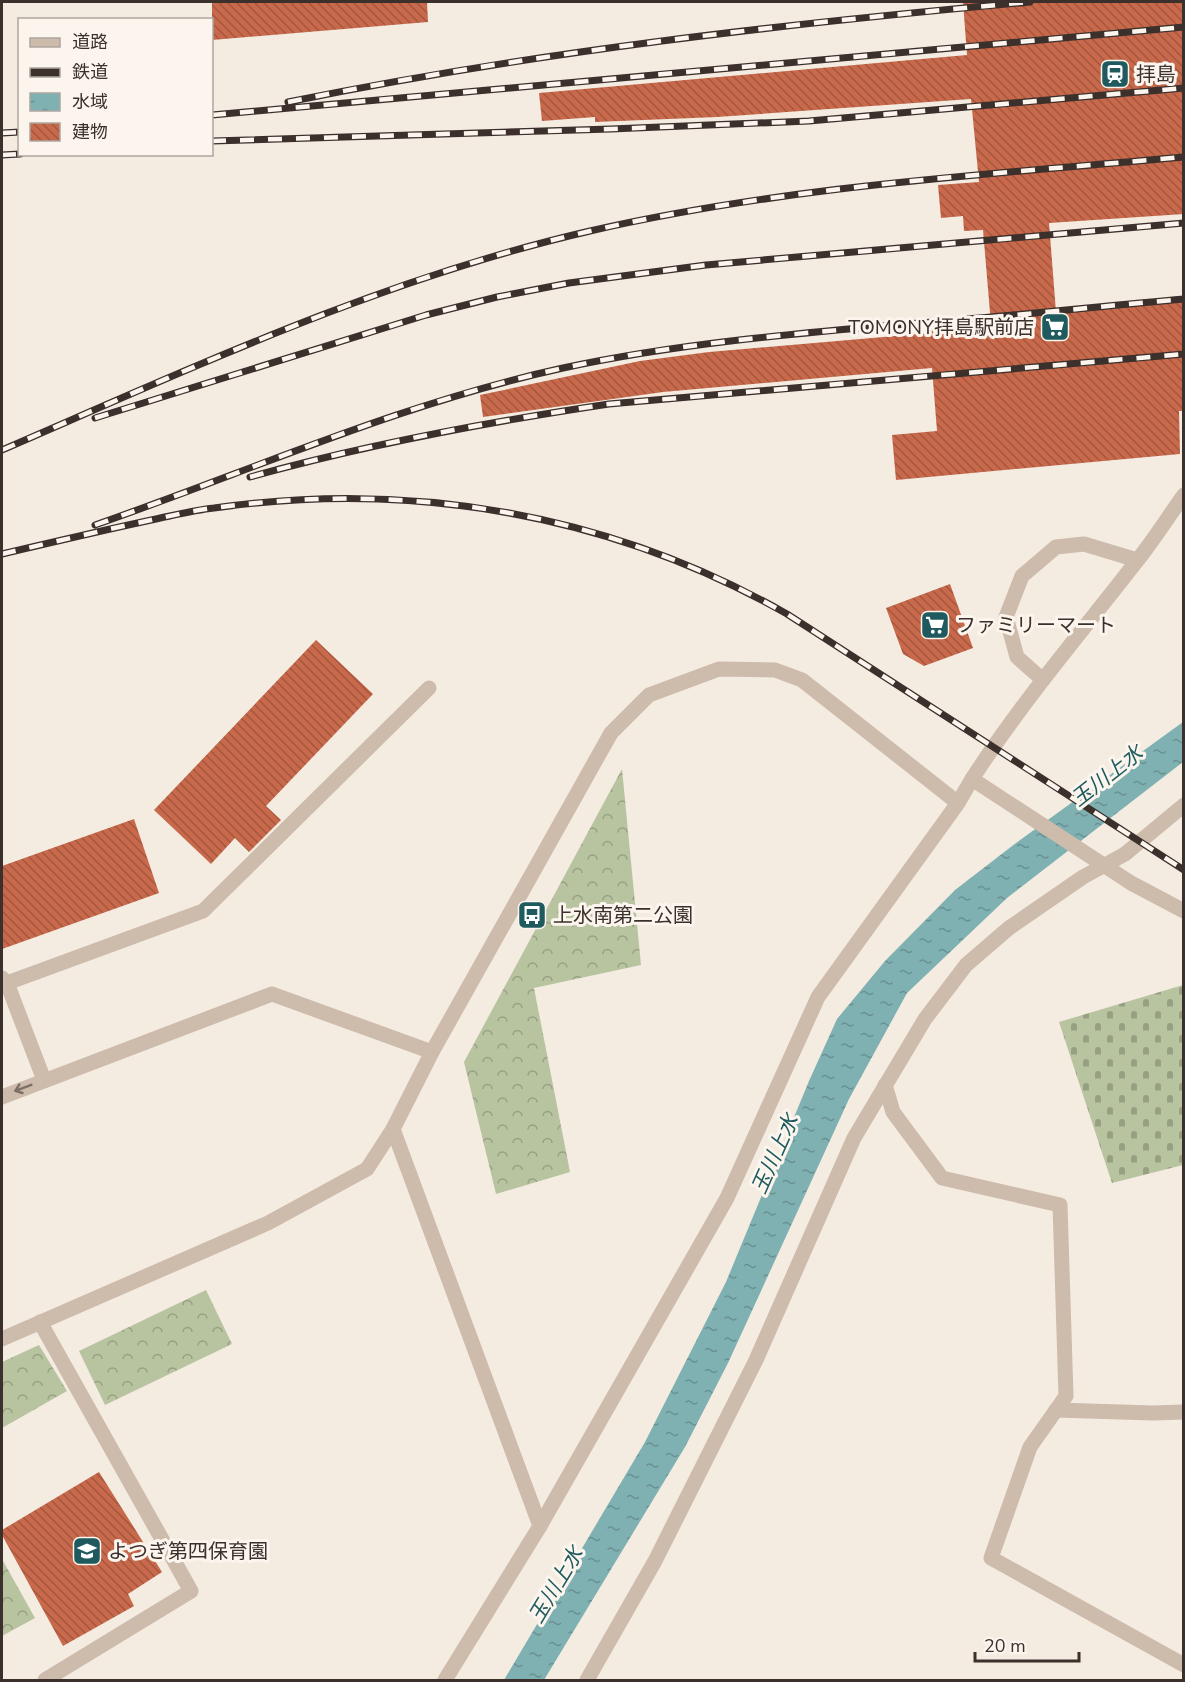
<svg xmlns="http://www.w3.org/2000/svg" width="1185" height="1682" viewBox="0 0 1185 1682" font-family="'Nunito Sans','Noto Sans JP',sans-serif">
<defs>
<pattern id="forest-crowns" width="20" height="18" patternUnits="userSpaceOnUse" patternTransform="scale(1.5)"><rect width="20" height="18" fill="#b8c4a0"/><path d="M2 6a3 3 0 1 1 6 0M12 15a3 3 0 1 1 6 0" fill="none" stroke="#97a083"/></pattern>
<pattern id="cemetery-stones" width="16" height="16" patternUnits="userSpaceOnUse" patternTransform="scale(1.5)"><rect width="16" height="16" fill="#b8c4a0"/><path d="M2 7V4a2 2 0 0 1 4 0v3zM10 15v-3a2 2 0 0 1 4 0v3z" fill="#97a083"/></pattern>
<pattern id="water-ripples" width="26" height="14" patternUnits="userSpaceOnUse" patternTransform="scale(1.5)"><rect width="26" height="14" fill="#7fb0b2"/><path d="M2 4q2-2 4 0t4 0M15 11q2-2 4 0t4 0" fill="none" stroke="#699091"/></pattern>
<pattern id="building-back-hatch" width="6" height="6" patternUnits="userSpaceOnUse" patternTransform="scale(1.5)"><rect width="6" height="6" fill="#c8694b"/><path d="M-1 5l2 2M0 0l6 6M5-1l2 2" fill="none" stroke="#a4573f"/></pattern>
</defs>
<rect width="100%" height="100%" fill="#f4ebe1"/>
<path fill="url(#forest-crowns)" d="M 622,769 L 641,965 L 534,988 L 570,1172 L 496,1194 L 464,1062 Z
M 206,1290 L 232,1344 L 105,1405 L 79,1351 Z
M 39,1345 L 67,1391 L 2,1428 L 2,1362 Z
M 2,1559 L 35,1618 L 2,1636 Z"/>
<path fill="url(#cemetery-stones)" d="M 1183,985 L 1183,1165 L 1112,1183 L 1059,1022 Z"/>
<path fill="url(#water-ripples)" d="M 1183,722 L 1183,762 L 1007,898 L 907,993 L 849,1099 L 728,1363 L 685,1447 L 544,1680 L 504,1680 L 645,1442 L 726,1282 L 809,1081 L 837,1019 L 885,961 L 955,890 L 1016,843 Z"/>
<path fill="url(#building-back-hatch)" d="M 212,2 L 427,2 L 428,22 L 212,40 Z
M 963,2 L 1184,2 L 1184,214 L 1049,223 L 1056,312 L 1184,301 L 1184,411 L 1179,411 L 1180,454 L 896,480 L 892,435 L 937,431 L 932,368 L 663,392 L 483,417 L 480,395 L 640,361 L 709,352 L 930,333 L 929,329 L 991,324 L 983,230 L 964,231 L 963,216 L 941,218 L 938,185 L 979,182 L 971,99 L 717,117 L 595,122 L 595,117 L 542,121 L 539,93 L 967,55 Z
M 950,584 L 973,648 L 924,666 L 903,654 L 886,608 Z
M 316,640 L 373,694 L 266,806 L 281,820 L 249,852 L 235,838 L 211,864 L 154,810 Z
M 134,819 L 159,893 L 2,949 L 2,866 Z
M 99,1472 L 162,1572 L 128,1594 L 134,1606 L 63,1646 L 2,1535 L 2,1530 Z"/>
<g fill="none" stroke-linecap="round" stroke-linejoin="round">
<path stroke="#cdbbac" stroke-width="15" d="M 2,978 L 7,983 L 44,1080
M 7,983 L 203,911 L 429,688
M 2,1097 L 272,994 L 432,1052
M 393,1129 L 540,1526
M 1056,1410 L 1153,1413 L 1184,1412"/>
<path stroke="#cdbbac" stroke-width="15" d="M 1184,495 C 1168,517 1153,541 1136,562 C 1080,634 1021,703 972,779 L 1131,883 L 1184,911
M 1043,680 L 1017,657 L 1006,617 L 1022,576 L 1056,547 L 1084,544 L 1137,560
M 885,1085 L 893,1112 L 942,1178 L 1060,1205 L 1066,1396 L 1030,1447 L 991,1558 L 1184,1665
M 40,1322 L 191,1591 L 45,1680
M 587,1680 L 655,1561 L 756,1360 L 854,1138 L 925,1019 L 966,965 L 1009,928 L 1083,877 L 1125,854 L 1184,805"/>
<path stroke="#cdbbac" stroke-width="15" d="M 2,1339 L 268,1223 L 367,1169 L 393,1129 L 432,1052 L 611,733 L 649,695 L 719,669 L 775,670 L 802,680 L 958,803
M 445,1680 L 540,1526 L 727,1198 L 818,997 L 958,803 L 972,779"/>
<g stroke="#3b302b" stroke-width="7">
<path id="rail" d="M 288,102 C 533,52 782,24 1030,2
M 212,115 L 1184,27
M 2,133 L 20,132
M 212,141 L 611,129 L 809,121 L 1184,88
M 2,155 L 20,154
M 95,418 L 426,315 L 497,297 L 569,283 L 706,265 L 1184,223
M 2,450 C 194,367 385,278 590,231 C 787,186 983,175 1184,157
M 250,477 C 368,444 488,422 609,404 L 1184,354
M 95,525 C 250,471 402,403 563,368 C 688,341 816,332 943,321 C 1023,315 1103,306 1184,299
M 2,554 C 53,542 104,530 156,519 C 175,515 195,510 214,508 C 413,480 611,514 787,614 L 1184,870"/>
</g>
<use href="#rail" stroke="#fbf5ee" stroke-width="4.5" stroke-dasharray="14" stroke-linecap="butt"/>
</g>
<defs><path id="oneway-shaft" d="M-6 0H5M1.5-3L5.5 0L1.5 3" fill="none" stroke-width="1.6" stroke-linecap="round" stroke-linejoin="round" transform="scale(1.5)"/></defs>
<use stroke="#7d6f65" href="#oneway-shaft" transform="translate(23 1088) rotate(159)"/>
<defs>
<g id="station-square" transform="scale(1.5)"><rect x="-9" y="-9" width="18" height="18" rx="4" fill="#1f5a5e" stroke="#fbf5ee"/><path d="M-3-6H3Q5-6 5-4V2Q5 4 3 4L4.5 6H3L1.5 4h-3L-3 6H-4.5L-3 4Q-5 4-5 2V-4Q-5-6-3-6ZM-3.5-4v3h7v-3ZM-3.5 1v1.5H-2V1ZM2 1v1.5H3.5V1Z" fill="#fff"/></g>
<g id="supermarket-square" transform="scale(1.5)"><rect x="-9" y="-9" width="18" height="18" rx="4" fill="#1f5a5e" stroke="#fbf5ee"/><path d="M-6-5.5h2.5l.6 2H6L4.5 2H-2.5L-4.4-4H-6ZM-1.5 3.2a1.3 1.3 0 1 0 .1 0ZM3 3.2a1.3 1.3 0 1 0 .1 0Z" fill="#fff"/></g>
<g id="bus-square" transform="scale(1.5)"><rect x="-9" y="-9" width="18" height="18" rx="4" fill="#1f5a5e" stroke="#fbf5ee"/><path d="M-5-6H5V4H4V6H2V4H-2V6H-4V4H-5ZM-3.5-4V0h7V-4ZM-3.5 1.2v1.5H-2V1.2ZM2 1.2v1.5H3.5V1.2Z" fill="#fff"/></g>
<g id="school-square" transform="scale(1.5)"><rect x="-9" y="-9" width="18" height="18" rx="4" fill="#1f5a5e" stroke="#fbf5ee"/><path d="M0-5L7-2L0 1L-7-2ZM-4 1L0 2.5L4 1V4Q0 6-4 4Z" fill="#fff"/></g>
</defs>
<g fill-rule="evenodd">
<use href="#station-square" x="1115" y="74"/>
<use href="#supermarket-square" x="1055" y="327"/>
<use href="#supermarket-square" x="935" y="625"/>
<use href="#bus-square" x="532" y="915"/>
<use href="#school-square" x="87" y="1551"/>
</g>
<g text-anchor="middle" stroke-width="6" stroke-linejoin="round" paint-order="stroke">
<g font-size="20" fill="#3b302b" stroke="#fbf5ee" text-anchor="start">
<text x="1136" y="81">拝島</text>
<text x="1034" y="334" text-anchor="end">TOMONY拝島駅前店</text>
<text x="956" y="632">ファミリーマート</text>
<text x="553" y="922">上水南第二公園</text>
<text x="108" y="1558">よつぎ第四保育園</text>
</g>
<g font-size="21" font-style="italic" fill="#1f5a5e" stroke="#fbf5ee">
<text transform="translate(1107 776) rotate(-38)" y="7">玉川上水</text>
<text transform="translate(775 1154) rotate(-66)" y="7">玉川上水</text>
<text transform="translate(556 1585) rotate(-59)" y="7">玉川上水</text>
</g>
</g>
<rect width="1185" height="1682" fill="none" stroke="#3b302b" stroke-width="6"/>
<rect x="18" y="18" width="195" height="138" fill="#fbf5ee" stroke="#aea6a0" stroke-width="1.5"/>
<rect x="30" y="38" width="30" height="9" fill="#cdbbac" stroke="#aea6a0" stroke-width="1.5"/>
<text x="72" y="48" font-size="18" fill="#3b302b">道路</text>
<rect x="30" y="68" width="30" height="9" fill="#3b302b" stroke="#aea6a0" stroke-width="1.5"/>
<text x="72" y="78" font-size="18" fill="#3b302b">鉄道</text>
<rect x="30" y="93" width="30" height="18" fill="url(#water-ripples)" stroke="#aea6a0" stroke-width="1.5"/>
<text x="72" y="108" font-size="18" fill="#3b302b">水域</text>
<rect x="30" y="123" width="30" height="18" fill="url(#building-back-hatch)" stroke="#aea6a0" stroke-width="1.5"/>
<text x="72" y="138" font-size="18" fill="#3b302b">建物</text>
<path d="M975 1652v9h104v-9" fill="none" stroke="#3b302b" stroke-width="3"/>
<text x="984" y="1652" font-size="18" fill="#3b302b" stroke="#fbf5ee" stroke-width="4.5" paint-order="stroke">20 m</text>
</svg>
